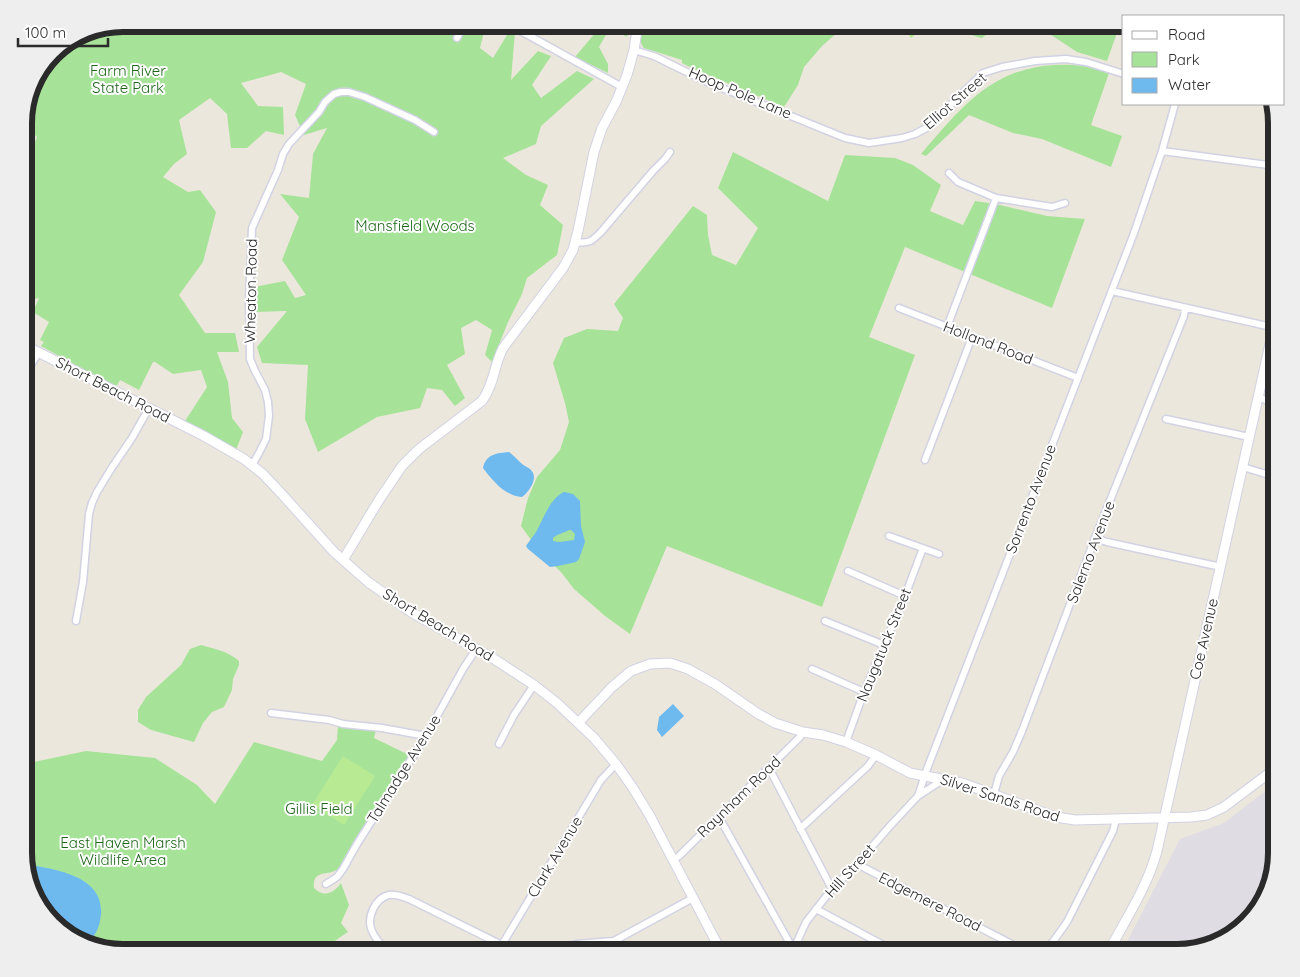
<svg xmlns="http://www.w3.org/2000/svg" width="1300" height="977" viewBox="0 0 1300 977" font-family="Quicksand,sans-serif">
<rect width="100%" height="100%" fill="#ece7dc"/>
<path fill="#e0dce4" d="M 1276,783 L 1276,854 L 1255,914 L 1220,943 L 1176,953 L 1121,953 L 1180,839 L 1224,823 Z"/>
<path fill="#a6e398" d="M 124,24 L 431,24 L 448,32 L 454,24 L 486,24 L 480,48 L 493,58 L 507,35 L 515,32 L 511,80 L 538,51 L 551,56 L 532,85 L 541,98 L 577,71 L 594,79 L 541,126 L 536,144 L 503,158 L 526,175 L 548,185 L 540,205 L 563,225 L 557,255 L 527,278 L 522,294 L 508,322 L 492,362 L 485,355 L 492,330 L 476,320 L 461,328 L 465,354 L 447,365 L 465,398 L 455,406 L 442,390 L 427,388 L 420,408 L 377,417 L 318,452 L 305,419 L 308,365 L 262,363 L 257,347 L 287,311 L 254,312 L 254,287 L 285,281 L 295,298 L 306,295 L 282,260 L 299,217 L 280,194 L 309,198 L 313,154 L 327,128 L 304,135 L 295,115 L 306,84 L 281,72 L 241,83 L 258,106 L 283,107 L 284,135 L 266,131 L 247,148 L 231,148 L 227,114 L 210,98 L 179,120 L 187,154 L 174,164 L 163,177 L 188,192 L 200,190 L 216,212 L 203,262 L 179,295 L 205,333 L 235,333 L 239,352 L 217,352 L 228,382 L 232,418 L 243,432 L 236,450 L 185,421 L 207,387 L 201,370 L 173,374 L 155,362 L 153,362 L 139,390 L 120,380 L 116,387 L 41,346 L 44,342 L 40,340 L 49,322 L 33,312 L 39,298 L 24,301 L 24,158 L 31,153 L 37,137 L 24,124 L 24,117 L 34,79 L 58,49 L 86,31 Z
M 585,24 L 628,24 L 627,37 L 610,28 L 599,47 L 608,64 L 608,73 L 575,57 L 596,32 Z
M 643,24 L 847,24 L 822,46 L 804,67 L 798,85 L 784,107 L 694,69 L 682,63 L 682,60 L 644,48 C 638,41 642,33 643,24 Z
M 959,24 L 1103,24 L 1118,30 L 1107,61 L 1077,52 L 1039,27 L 1021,24 L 997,26 L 982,38 C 973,36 964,33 959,24 Z
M 1055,65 C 1074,64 1092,66 1109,73 L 1091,125 L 1122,136 L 1111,167 L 1042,139 L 1013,133 L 969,115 L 926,156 L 921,154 C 960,109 991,68 1055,65 Z
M 733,152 L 828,201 L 845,155 L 895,158 L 913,165 L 941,185 L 930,211 L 963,225 L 975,201 L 995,204 L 1047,216 L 1085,219 L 1052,308 L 905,247 L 869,337 L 915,355 L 822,607 L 667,546 L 630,634 L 605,616 L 574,589 L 561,572 L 539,551 L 521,526 L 528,498 L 537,477 L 560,450 L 569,422 L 565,403 L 553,363 L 564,338 L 587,329 L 618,331 L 623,318 L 614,304 L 693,206 L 707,215 L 708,235 L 712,255 L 736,265 L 758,228 L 718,188 Z
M 201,645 C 215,649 227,651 239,661 L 239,665 L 233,679 L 232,690 L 224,707 L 212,712 L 203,723 L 194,742 L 151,730 L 138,722 L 138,710 L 146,697 L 181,665 L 190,649 Z
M 338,724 L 376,730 L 374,738 L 409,755 C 392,781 375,807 359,833 C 352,844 348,857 340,867 C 331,878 312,867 314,888 C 324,898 334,893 341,883 L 349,905 L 341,923 L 348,932 L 336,940 L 332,945 L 335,949 L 346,949 L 346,953 L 123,953 L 63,932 L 34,898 L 24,860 L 24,764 L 86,751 L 155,758 L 197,785 L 215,804 L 254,742 L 322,761 L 337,740 Z"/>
<path fill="#b8ea93" d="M 907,24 L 929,24 L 911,38 L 903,27 Z
M 343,756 L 375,776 L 344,825 L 312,805 Z"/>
<path fill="#6eb9ee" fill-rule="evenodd" d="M 509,452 C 514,456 517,459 521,463 C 524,466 528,467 531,470 C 539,478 529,492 522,497 C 505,496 493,481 483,468 C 486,454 497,453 509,452 Z
M 564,492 L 573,494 L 580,501 L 581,526 L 585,542 L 579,559 L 576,562 L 558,566 L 550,567 L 528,549 L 526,546 C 529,541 533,537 536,532 C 543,520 550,498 564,492 ZM 569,530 L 571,530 L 575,534 L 574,540 L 559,542 L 553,541 L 553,538 C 557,534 564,533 569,530 Z
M 673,704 L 684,716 L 662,737 L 657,730 L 659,717 Z
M 25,864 C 53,869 104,875 101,914 C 100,925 97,934 89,941 L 63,932 L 48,914 L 44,908 L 41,906 L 34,898 Z"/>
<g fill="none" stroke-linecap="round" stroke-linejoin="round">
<path stroke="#6eb9ee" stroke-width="2" d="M 1006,27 L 1008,24"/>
<g stroke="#d1d2e3" stroke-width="9">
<path id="street" d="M 508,24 L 622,87
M 457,38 L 464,24
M 634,50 L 654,56 L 705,81 L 845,138 L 869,143 L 902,138 L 915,134 L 928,127 L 983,73 L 1002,67 L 1035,61 L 1066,59 L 1086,62 L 1124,74
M 1162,151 L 1276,166
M 949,173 L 958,182 L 996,198 L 1052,207 L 1065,203
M 576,242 C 589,244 592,241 601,232 L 653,171 L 665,159 L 670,152
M 1112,291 L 1276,328
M 899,308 L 1078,378
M 947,327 L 996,198
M 24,376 L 39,352
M 1258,397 L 1276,404
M 1166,419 L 1249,437
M 925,460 L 972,337
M 252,465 L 259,453 L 266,439 L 269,416 L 268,402 L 265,390 L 255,371 L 250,359 L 249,300 L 252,228 L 278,170 L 283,154 L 289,144 L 319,112 L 325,102 L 334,94 L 341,92 L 349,92 L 365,97 L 415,120 L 434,132
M 1243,467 L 1276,477
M 889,536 L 939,554
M 1095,538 L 1107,542 L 1221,567
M 848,571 L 905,596
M 76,621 L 83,582 L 89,514 L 92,503 L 97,492 L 111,469 L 132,438 L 149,408
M 825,621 L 884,645
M 812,669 L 864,692
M 271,713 L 329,720 L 343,724 L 382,728 L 426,736
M 846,742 L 864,692 L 905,596 L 923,548
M 499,744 L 514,715 L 534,685
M 769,768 L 832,889
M 994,794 L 999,776 L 1013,752 L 1022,731 L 1095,538 L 1184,316 L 1185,308
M 918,796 L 927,769 L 1134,233 L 1162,151 L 1175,104
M 719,817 L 793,949
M 800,829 L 868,766 L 876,755
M 673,860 L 679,856 L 800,737 L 803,732
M 857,864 L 1029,953
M 326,884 L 337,877 L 343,869 L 357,844 L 426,736 L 463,669 L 477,648
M 816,909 L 898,953
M 614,941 L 621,953
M 389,953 C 383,947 375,939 372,931 C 366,918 375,898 389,895 C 396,894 403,897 409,899 L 518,953
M 497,953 L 601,780 L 616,764
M 552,953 L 562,948 L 576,944 L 614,941 L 693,898
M 792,953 L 806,922 L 832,889 L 857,864 L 890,826 L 918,796 L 944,779
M 1045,953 L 1067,922 L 1113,831 L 1116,819"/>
</g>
<g stroke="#d1d2e3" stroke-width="11">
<path id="secondary" d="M 24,345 L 204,436 L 244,459 L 263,474 L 279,491 L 334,552 L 368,582 L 411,612 L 494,659 L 534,685 L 557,703 L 594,738 L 616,764 L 633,788 L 650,816 L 722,953
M 343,560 L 379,500 L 402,466 L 419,449 L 482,401 C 494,385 494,365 503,348 L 563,268 L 573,250 L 578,231 L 594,152 L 602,128 L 616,102 L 627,75 L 634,50 L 638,24
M 579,722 L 612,687 L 631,671 L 650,664 L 670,663 L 688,669 L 715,684 L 757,713 L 775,723 L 803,732 L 823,735 L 846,742 L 876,755 L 910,773 L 962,783 L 1056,817 L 1075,820 L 1191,817 L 1207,815 L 1224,807 L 1276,768
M 1108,953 C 1125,920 1147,888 1157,851 L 1276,317"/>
</g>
<use href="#street" stroke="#fff" stroke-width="6"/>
<use href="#secondary" stroke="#fff" stroke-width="9"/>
</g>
<g text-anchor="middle" stroke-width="4" stroke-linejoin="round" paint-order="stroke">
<g font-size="15" fill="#1e671a" stroke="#fff">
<text x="128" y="76">Farm River<tspan x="128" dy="17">State Park</tspan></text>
<text x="415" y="231">Mansfield Woods</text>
<text x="319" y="814">Gillis Field</text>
<text x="123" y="848">East Haven Marsh<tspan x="123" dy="17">Wildlife Area</tspan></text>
</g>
<g font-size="15" fill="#2a2a2a" stroke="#fff">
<text transform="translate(740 93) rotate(23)" y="5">Hoop Pole Lane</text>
<text transform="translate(955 101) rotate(-41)" y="5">Elliot Street</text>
<text transform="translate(251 291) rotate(-89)" y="5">Wheaton Road</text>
<text transform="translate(988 343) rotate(21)" y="5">Holland Road</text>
<text transform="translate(113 390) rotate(27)" y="5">Short Beach Road</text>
<text transform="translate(1031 499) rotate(-69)" y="5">Sorrento Avenue</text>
<text transform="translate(1091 552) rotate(-69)" y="5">Salerno Avenue</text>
<text transform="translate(438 625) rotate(31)" y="5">Short Beach Road</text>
<text transform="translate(1204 639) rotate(-77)" y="5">Coe Avenue</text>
<text transform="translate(884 645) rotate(-68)" y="5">Naugatuck Street</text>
<text transform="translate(404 769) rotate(-58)" y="5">Talmadge Avenue</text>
<text transform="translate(739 797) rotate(-44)" y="5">Raynham Road</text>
<text transform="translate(1000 798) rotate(18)" y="5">Silver Sands Road</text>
<text transform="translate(555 857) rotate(-59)" y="5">Clark Avenue</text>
<text transform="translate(850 871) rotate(-48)" y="5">Hill Street</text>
<text transform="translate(930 902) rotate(27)" y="5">Edgemere Road</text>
</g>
</g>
<path d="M0 0H1300V977H0ZM123 32H1177A91 91 0 0 1 1268 123V853A91 91 0 0 1 1177 944H123A91 91 0 0 1 32 853V123A91 91 0 0 1 123 32Z" fill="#eee" fill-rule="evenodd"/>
<path fill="none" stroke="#2a2a2a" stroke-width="6" d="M123 32H1177A91 91 0 0 1 1268 123V853A91 91 0 0 1 1177 944H123A91 91 0 0 1 32 853V123A91 91 0 0 1 123 32Z"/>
<rect x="1122" y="15" width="162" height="90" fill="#ffffff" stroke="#aaaaaa"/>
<rect x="1132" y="31" width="25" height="8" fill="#ffffff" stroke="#aaaaaa"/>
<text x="1168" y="40" font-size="15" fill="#2a2a2a">Road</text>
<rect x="1132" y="52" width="25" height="15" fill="#a6e398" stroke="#aaaaaa"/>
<text x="1168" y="65" font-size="15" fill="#2a2a2a">Park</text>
<rect x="1132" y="78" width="25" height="15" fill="#6eb9ee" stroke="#aaaaaa"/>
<text x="1168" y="90" font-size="15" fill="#2a2a2a">Water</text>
<path d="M18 38v8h90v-8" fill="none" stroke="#2a2a2a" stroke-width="2.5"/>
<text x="25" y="38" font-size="15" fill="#2a2a2a" stroke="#ffffff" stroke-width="4" paint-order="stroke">100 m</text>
</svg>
